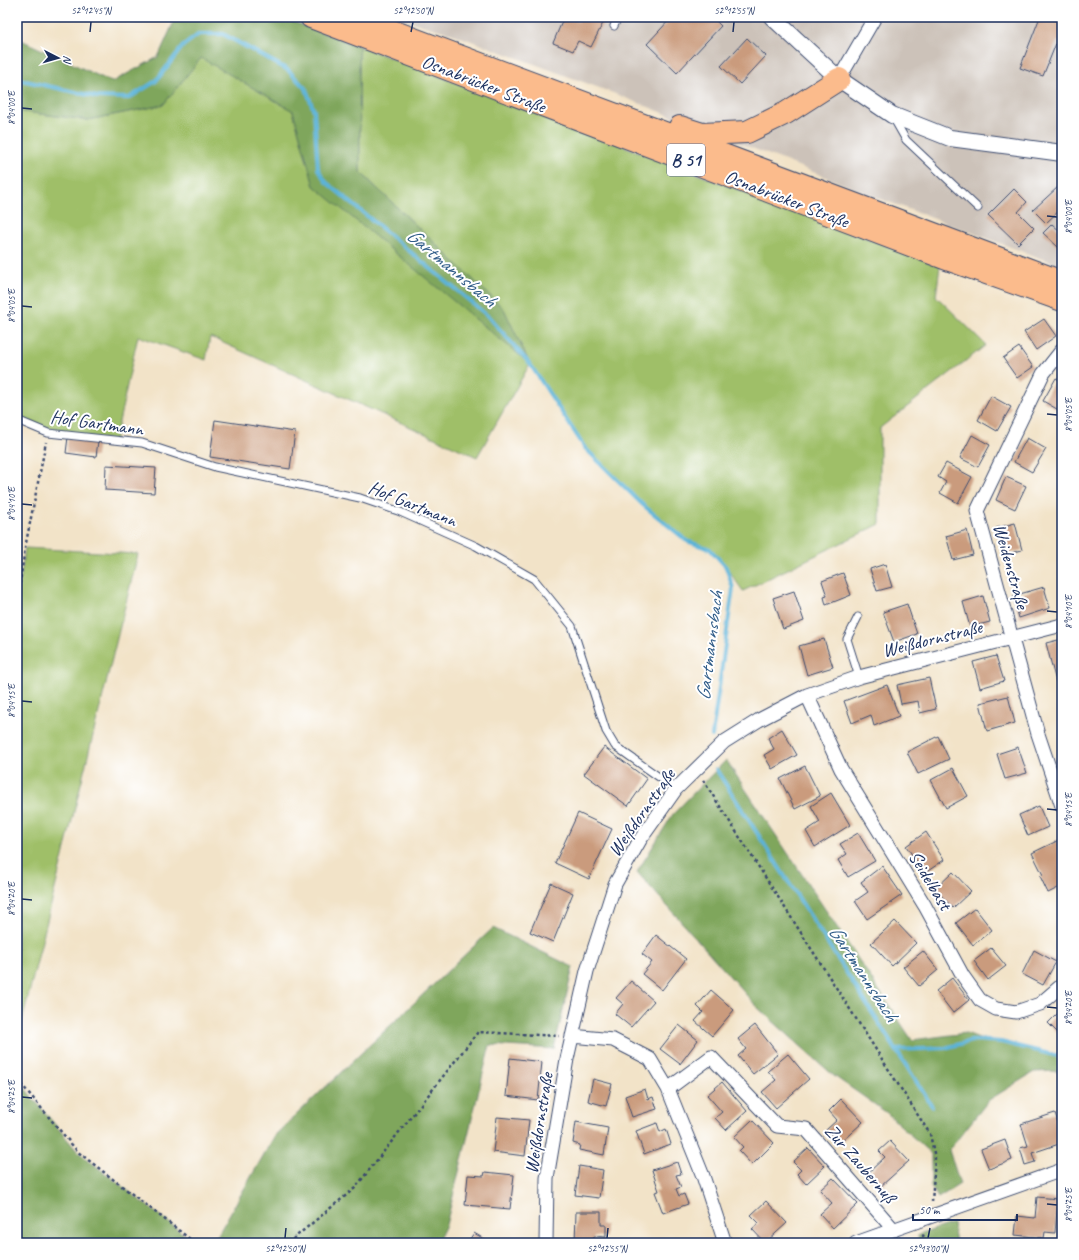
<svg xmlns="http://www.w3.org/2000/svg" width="1079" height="1260" viewBox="0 0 1079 1260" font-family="Caveat,sans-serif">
<rect width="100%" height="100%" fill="#fff"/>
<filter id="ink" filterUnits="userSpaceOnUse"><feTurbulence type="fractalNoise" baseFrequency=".025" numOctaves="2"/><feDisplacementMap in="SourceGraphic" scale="8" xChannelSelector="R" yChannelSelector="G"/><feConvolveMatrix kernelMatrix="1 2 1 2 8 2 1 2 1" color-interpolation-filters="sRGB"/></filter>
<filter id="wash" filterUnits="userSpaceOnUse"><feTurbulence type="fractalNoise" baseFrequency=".012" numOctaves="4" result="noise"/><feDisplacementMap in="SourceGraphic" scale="16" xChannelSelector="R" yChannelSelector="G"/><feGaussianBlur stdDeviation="0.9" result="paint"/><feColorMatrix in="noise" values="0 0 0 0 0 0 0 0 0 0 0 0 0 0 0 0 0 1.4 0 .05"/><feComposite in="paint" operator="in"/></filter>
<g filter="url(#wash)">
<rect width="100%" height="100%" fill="#f2e3c8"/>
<path fill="#ccc2b9" d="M 395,17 L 1062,17 L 1062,266 L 889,202 L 613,93 L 450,33 Z"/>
<path fill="#9fbf67" stroke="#5d7762" d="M 359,46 L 940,266 L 936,296 L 986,345 L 880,428 L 880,524 L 743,591 L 726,567 L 710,549 L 687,541 L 643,505 L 585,448 L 530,364 L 477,457 L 210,337 L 206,360 L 138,336 L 115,440 L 48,433 L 17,420 L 17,111 L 88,120 L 163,105 L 201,57 L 293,111 L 314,186 L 504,309 L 360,172 Z
M 25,548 L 138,554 L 17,1042 L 17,602 Z"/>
<path fill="#7fa65c" stroke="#4d6a5d" d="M 176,17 L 280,17 L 359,46 L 360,172 L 504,309 L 530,364 L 314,186 L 293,111 L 201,58 L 163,105 L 88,120 L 17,111 L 17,38 L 112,82 L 158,57 Z
M 726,760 L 912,1040 L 966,1033 L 982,1039 L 1062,1057 L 1062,1071 L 1034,1072 L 989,1100 L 949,1150 L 960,1184 L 938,1198 L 931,1186 L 931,1154 L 887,1113 L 834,1076 L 758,1008 L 637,872 L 673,814 Z
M 493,928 L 573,967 L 554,1049 L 490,1045 L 446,1225 L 437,1243 L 213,1243 L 275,1135 Z
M 17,1079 L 78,1152 L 195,1243 L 17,1243 Z
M 953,1223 L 956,1243 L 919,1243 L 918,1235 Z"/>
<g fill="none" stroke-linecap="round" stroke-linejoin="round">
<path stroke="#5bb3d8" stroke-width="4" d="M 17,79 L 97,97 L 129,98 L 156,81 L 183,46 L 199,34 L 223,34 L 288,70 L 306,89 L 314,111 L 318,169 L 326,182 L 489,317 L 530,364 L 585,448 L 643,505 L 687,541 L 710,549 L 726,567 L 733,588 L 712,736
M 716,769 L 932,1106
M 896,1050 L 945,1048 L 975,1040 L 1001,1042 L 1062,1057"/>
</g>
<g id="blocks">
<path fill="#ca9b7d" d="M 564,17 L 578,22 L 580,17 L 606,17 L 591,47 L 578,41 L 573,51 L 553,43 Z
M 672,17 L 712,17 L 721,26 L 677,73 L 647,44 Z
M 1040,17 L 1062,17 L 1062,43 L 1057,41 L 1043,76 L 1020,68 Z
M 747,38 L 766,56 L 740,84 L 721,66 Z
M 1058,187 L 1062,191 L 1062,208 L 1046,223 L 1033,210 Z
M 1014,189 L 1027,202 L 1018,212 L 1034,228 L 1018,244 L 988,215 Z
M 1052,224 L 1062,233 L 1062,242 L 1058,247 L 1043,233 Z
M 1044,319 L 1056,336 L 1036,350 L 1024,332 Z
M 1019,347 L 1033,367 L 1017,378 L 1003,358 Z
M 1056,378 L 1062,382 L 1062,412 L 1043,401 Z
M 991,396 L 1011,407 L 997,431 L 978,420 Z
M 215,420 L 295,432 L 290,469 L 210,457 Z
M 972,435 L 990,445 L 978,467 L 960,458 Z
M 68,437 L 98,441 L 96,457 L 66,453 Z
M 1027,438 L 1046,449 L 1032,472 L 1014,462 Z
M 946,463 L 972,477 L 958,503 L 940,493 L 946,482 L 938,477 Z
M 106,465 L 156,468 L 154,493 L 105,490 Z
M 1006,477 L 1026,486 L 1015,509 L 996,500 Z
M 1015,523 L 1022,550 L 1003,555 L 996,528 Z
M 967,530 L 973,555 L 953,560 L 946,536 Z
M 885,564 L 892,587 L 877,591 L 870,569 Z
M 843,573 L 851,595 L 826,605 L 824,597 L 827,596 L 822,581 Z
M 1044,587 L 1050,608 L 1019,618 L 1013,596 Z
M 794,591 L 804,621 L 783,629 L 773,598 Z
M 983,596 L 990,622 L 970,627 L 963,602 Z
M 907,604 L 917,634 L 894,642 L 883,612 Z
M 824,639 L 833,667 L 807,675 L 799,646 Z
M 1062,639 L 1062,681 L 1056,682 L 1046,643 Z
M 996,656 L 1004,681 L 980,688 L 973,662 Z
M 929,678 L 936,709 L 920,713 L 918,701 L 901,704 L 897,685 Z
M 887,685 L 899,716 L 874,726 L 871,715 L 852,723 L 844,701 Z
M 1008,696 L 1015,723 L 987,731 L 980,703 Z
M 782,729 L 797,755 L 772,769 L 764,755 L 774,749 L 768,738 Z
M 938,736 L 949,759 L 918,774 L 907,752 Z
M 604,747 L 647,779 L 628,806 L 584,774 Z
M 1018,747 L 1027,773 L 1005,779 L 997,754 Z
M 805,766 L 820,796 L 795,809 L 780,779 Z
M 953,768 L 968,796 L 946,808 L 931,780 Z
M 831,793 L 850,825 L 815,847 L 806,831 L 820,822 L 811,806 Z
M 1039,806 L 1048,827 L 1028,836 L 1019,815 Z
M 578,813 L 612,829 L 589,879 L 555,863 Z
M 926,832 L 944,860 L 925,873 L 906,846 Z
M 858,833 L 875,861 L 848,877 L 838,860 L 847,854 L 840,844 Z
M 1057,841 L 1062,852 L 1062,886 L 1048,893 L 1040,876 L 1043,875 L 1032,853 Z
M 882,866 L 902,895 L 867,919 L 855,901 L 868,892 L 861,882 Z
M 953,872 L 971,891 L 953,908 L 935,889 Z
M 551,883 L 573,893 L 553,942 L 530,932 Z
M 975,908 L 992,930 L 973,945 L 956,923 Z
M 895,921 L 916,943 L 892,966 L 871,943 Z
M 656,935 L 686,959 L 662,990 L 642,974 L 652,962 L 642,954 Z
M 991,948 L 1006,966 L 988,980 L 974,961 Z
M 1034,950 L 1056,962 L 1043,985 L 1022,974 Z
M 923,951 L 938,970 L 919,986 L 903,967 Z
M 952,978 L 969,1000 L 953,1013 L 936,991 Z
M 631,981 L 654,1001 L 631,1027 L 615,1014 L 623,1004 L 616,998 Z
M 711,990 L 734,1010 L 712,1036 L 695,1021 L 703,1012 L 697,1006 Z
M 1062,1009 L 1062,1037 L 1048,1023 Z
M 679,1025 L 698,1040 L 680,1064 L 660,1049 Z
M 755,1025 L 778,1054 L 753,1074 L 738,1056 L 746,1049 L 738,1039 Z
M 788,1054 L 809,1079 L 776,1108 L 762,1092 L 776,1080 L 768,1071 Z
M 510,1058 L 542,1062 L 538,1100 L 506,1096 Z
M 593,1079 L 612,1084 L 606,1106 L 588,1101 Z
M 722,1082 L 747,1111 L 726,1130 L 715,1118 L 722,1112 L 707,1095 Z
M 645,1089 L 648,1099 L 653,1097 L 657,1109 L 632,1117 L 625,1096 Z
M 841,1099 L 863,1122 L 839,1144 L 826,1130 L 837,1120 L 829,1111 Z
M 1055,1113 L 1062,1136 L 1062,1143 L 1032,1153 L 1035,1162 L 1025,1165 L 1020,1148 L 1028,1146 L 1021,1124 Z
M 497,1117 L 529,1120 L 525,1156 L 493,1152 Z
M 752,1120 L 774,1143 L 752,1165 L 739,1151 L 743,1147 L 734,1137 Z
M 576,1122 L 608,1128 L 604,1155 L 579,1150 L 580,1145 L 573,1143 Z
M 657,1123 L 660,1132 L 666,1129 L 671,1144 L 644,1154 L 636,1131 Z
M 1005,1140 L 1012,1160 L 989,1169 L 981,1149 Z
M 890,1141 L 909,1161 L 881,1186 L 869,1172 L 885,1157 L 879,1151 Z
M 808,1148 L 825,1166 L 806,1184 L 797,1174 L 801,1170 L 793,1162 Z
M 677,1162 L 681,1174 L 676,1175 L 681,1187 L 676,1189 L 679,1196 L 684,1194 L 688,1204 L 663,1213 L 655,1192 L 659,1191 L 652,1170 Z
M 579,1166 L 603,1170 L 599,1198 L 575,1195 Z
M 485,1172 L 514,1175 L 510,1209 L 465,1205 L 468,1175 L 484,1176 Z
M 833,1178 L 858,1204 L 833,1228 L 820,1214 L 832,1203 L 820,1190 Z
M 1037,1197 L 1058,1199 L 1055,1233 L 1045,1232 L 1044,1238 L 1015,1235 L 1017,1216 L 1035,1218 Z
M 766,1201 L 787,1223 L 765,1243 L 752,1229 L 759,1223 L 751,1215 Z
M 576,1212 L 601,1212 L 601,1225 L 606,1225 L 606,1237 L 594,1236 L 594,1243 L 575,1243 Z
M 474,1233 L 491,1243 L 467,1243 Z"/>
</g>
</g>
<g filter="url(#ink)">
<use href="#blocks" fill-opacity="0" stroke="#3b4a6e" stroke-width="1"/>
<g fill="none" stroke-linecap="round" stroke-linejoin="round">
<g stroke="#3b4a6e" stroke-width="9">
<path id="service" d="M 614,26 L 618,17
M 894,119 L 906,140 L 978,208
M 17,420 L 48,433 L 142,443 L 215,467 L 360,498 L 398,511 L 476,546 L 534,579 L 572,626 L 606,731 L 615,746 L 676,789
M 858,617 L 847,639 L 859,677"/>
</g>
<g stroke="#3b4a6e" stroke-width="15">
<path id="minor" d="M 839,79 L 875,17
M 1062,350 L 1043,374 L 977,511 L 1038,734 L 1062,806
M 807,695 L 841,769 L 925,906 L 963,976 L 980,1000 L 996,1009 L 1016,1012 L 1040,1004 L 1062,985
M 572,1036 L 613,1040 L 650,1059 L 668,1089 L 703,1176 L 725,1243
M 668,1089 L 711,1057 L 777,1126 L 806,1129 L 894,1230
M 546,1243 L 547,1178 L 567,1059 L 587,971 L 615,884 L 640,840 L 676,789 L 724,742 L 759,720 L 807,695 L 859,677 L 1062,625
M 856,1243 L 1062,1170"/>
</g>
<g stroke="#3b4a6e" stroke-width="18">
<path id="tertiary" d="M 772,17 L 839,79 L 892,115 L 950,138 L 1062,153"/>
</g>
<g stroke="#3b4a6e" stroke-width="24">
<path id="trunk" d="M 311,17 L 947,259 L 1062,300
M 355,17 L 1062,282
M 680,127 L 702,134 L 747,132 L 786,113 L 839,79"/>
</g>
<path stroke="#3b4a6e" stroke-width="2.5" stroke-dasharray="3 3" stroke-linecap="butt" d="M 17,602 L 25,548 L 46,442
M 703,780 L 930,1134 L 935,1158 L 932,1202
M 17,1079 L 78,1152 L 195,1243
M 288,1243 L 355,1188 L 478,1032 L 559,1036
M 925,1243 L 923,1236 L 925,1232"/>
<use href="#service" stroke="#fff" stroke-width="7"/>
<use href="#minor" stroke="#fff" stroke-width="13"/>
<use href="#tertiary" stroke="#fff" stroke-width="16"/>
<use href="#trunk" stroke="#fbbb8c" stroke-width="22"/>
</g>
</g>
<path fill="none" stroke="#1b2f5e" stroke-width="1.5" d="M 90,32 L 91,22M 411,32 L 413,22M 733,32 L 734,22M 22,108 L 32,109M 1047,216 L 1057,217M 22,306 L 32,307M 1047,414 L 1057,415M 22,504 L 32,505M 1047,611 L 1057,612M 22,701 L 32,702M 1047,809 L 1057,810M 22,899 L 32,900M 1047,1007 L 1057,1008M 22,1097 L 32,1098M 1047,1204 L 1057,1205M 285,1238 L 286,1228M 607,1238 L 608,1228M 928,1238 L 930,1228"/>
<g text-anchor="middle" stroke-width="4" stroke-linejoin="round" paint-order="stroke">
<rect fill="#fff" stroke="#5f6d8e" stroke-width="1" x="667" y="144" width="38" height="32" rx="3"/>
<g font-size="18" font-weight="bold" fill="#1b2f5e">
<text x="686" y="166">B 51</text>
</g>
<g font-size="19" fill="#1b2f5e" stroke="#fff">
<text transform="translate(484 83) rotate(21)" y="7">Osnabrücker Straße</text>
<text transform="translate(787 198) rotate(21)" y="7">Osnabrücker Straße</text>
<text transform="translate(97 422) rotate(8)" y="7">Hof Gartmann</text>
<text transform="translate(413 503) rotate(22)" y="7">Hof Gartmann</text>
<text transform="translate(1012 566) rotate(74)" y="7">Weidenstraße</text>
<text transform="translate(932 638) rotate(-14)" y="7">Weißdornstraße</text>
<text transform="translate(641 812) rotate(-55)" y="7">Weißdornstraße</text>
<text transform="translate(931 880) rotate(59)" y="7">Seidelbast</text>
<text transform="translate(538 1123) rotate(-81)" y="7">Weißdornstraße</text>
<text transform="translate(861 1163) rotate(49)" y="7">Zur Zaubernuß</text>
</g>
<g font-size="20" font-style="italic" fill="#315d89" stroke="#fff">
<text transform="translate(452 267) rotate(40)" y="7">Gartmannsbach</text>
<text transform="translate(709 646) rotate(-83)" y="7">Gartmannsbach</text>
<text transform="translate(864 973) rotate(57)" y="7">Gartmannsbach</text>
</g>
</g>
<rect width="1079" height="1260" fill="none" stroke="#fff" stroke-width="44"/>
<g transform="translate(58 58) rotate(96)" stroke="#ffffff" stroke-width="3" paint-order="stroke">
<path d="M0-3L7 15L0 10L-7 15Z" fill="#1b2f5e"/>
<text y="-6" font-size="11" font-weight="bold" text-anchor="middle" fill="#1b2f5e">N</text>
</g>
<path d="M913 1214v6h104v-6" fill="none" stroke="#1b2f5e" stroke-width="2"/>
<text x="919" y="1214" font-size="12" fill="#1b2f5e" stroke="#ffffff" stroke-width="3" paint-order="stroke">50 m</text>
<rect x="22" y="22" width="1035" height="1216" fill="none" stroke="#1b2f5e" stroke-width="1.5"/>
<g font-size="10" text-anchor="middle" fill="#1b2f5e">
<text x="91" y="14">52°12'45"N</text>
<text x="413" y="14">52°12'50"N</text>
<text x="734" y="14">52°12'55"N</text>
<text transform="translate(11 108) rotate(-90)" y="4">8°04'00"E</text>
<text transform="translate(1068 217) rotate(-90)" y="4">8°04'00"E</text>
<text transform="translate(11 306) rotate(-90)" y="4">8°04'05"E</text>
<text transform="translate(1068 415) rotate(-90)" y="4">8°04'05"E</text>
<text transform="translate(11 504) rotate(-90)" y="4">8°04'10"E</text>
<text transform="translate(1068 612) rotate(-90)" y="4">8°04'10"E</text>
<text transform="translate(11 701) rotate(-90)" y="4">8°04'15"E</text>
<text transform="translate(1068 810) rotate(-90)" y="4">8°04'15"E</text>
<text transform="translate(11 899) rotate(-90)" y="4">8°04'20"E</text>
<text transform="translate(1068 1008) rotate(-90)" y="4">8°04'20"E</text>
<text transform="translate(11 1097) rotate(-90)" y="4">8°04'25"E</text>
<text transform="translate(1068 1205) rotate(-90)" y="4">8°04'25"E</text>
<text x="285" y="1252">52°12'50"N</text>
<text x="607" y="1252">52°12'55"N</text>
<text x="928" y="1252">52°13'00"N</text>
</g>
</svg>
